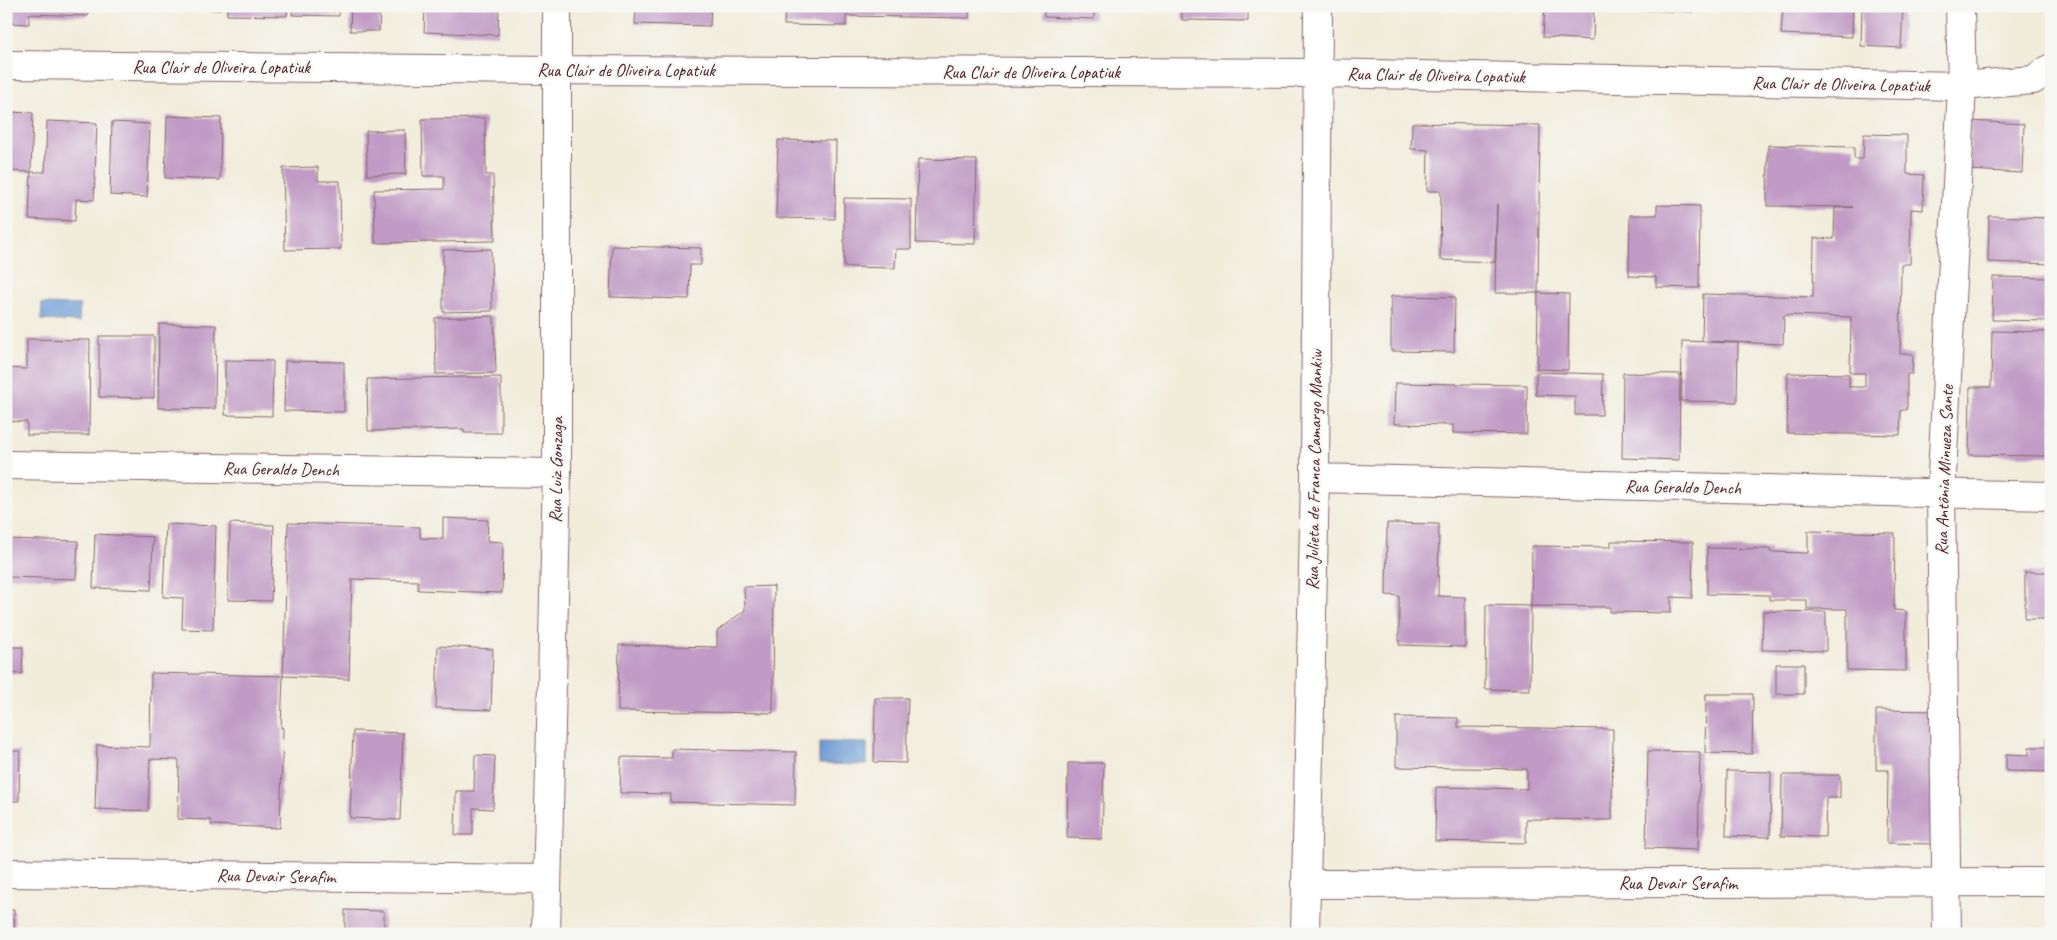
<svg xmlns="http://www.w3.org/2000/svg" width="2057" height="940" viewBox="0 0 2057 940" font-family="Caveat,sans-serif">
<rect width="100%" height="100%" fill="#f6f6f2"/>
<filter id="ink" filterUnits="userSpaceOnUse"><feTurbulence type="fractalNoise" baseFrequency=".02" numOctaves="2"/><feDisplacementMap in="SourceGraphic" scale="10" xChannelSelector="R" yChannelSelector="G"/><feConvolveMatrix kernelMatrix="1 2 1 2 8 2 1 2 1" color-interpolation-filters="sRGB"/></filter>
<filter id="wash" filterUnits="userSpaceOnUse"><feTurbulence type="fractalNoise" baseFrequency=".0096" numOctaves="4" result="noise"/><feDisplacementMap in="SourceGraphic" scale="20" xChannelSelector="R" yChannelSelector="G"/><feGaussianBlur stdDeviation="1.12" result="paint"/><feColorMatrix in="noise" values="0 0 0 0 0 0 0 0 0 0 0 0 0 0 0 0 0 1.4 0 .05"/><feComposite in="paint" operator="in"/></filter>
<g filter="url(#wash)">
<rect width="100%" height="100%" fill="#f2ecdb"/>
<path fill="#6e9cd6" stroke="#5c5e80" d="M 42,304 L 80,305 L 79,322 L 41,320 Z
M 819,742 L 867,743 L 867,765 L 819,764 Z"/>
<g id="blocks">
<path fill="#c19bc6" d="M 6,6 L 89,6 L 88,16 L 29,14 L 29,24 L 6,23 Z
M 180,6 L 220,6 L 220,10 L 180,8 Z
M 227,6 L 288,6 L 287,16 L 227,15 Z
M 293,6 L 339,6 L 339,16 L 292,15 Z
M 351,6 L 380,6 L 379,31 L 350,31 Z
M 425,6 L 499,6 L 498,35 L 424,32 Z
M 636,6 L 711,6 L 710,26 L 635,24 Z
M 785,6 L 969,6 L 969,18 L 846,16 L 846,26 L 784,25 Z
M 1044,6 L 1094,6 L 1094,19 L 1044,17 Z
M 1109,6 L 1146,6 L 1146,9 L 1109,8 Z
M 1182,6 L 1248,6 L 1248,21 L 1182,20 Z
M 1545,6 L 1594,6 L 1593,40 L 1543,37 Z
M 1620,6 L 1693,6 L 1693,12 L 1620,9 Z
M 1783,6 L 1853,6 L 1852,37 L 1781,34 Z
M 1862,6 L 1903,6 L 1901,48 L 1861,46 Z
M 6,112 L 33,113 L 31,172 L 6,171 Z
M 167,116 L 221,118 L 220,180 L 165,178 Z
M 485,118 L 486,175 L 493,175 L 495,241 L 375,243 L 374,190 L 444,189 L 444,176 L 423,176 L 422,119 Z
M 47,121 L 97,123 L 94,200 L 76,199 L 75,221 L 29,219 L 31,172 L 45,172 Z
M 1971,121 L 2024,124 L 2022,173 L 1969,170 Z
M 112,122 L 150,124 L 147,197 L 110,195 Z
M 1412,123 L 1540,125 L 1538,293 L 1569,294 L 1568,370 L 1537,369 L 1538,293 L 1495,293 L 1497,204 L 1495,262 L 1440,260 L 1441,191 L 1427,191 L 1428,150 L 1411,149 Z
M 405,130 L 406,174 L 367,175 L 366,131 Z
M 1864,134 L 1907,135 L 1907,174 L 1924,175 L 1923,210 L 1911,209 L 1910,264 L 1901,264 L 1900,354 L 1913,354 L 1912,374 L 1907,374 L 1907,410 L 1901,410 L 1900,435 L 1787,433 L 1788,373 L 1849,374 L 1849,387 L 1865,387 L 1865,373 L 1850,373 L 1851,317 L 1784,315 L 1783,344 L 1702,341 L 1703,294 L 1813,297 L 1814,238 L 1834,239 L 1835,208 L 1853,207 L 1767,206 L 1768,145 L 1854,147 L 1854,159 L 1863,159 Z
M 778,140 L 836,141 L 835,219 L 776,218 Z
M 918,159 L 977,160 L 975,244 L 916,243 Z
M 318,167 L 318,181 L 340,181 L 341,249 L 285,250 L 283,168 Z
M 844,198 L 911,199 L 911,249 L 896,249 L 895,268 L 844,267 Z
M 1657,205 L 1700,206 L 1699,288 L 1656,287 L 1656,277 L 1629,276 L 1630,215 L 1657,215 Z
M 1989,216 L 2051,218 L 2051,264 L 1988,262 Z
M 612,246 L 701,248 L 701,265 L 690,265 L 689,299 L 610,297 Z
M 491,249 L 492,311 L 443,312 L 443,250 Z
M 1993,277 L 2051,278 L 2051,321 L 1992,320 Z
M 1391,296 L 1455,297 L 1454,352 L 1391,351 Z
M 494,316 L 496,373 L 436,374 L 435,318 Z
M 159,324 L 216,325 L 215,409 L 158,408 Z
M 1992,331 L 2051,332 L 2051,456 L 1969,455 L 1970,387 L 1991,387 Z
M 99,336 L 154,336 L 154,398 L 99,397 Z
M 27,339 L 90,340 L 89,435 L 27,435 L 27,422 L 6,421 L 6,368 L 27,369 Z
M 1682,341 L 1738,343 L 1737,402 L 1681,401 Z
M 225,360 L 273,361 L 272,416 L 225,415 Z
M 285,361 L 344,362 L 344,412 L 284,411 Z
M 1536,372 L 1603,374 L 1602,415 L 1575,415 L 1575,396 L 1536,395 Z
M 1623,373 L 1680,374 L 1679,460 L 1622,458 Z
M 463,377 L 501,377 L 501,433 L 464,433 L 464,429 L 368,431 L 367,379 Z
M 1395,383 L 1527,385 L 1527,434 L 1453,433 L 1453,425 L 1394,424 Z
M 443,518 L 488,520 L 487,541 L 503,542 L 502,593 L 418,590 L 418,581 L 352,579 L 349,679 L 283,676 L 281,728 L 283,728 L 280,828 L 211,825 L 211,820 L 178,819 L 179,760 L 150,759 L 148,811 L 95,809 L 97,745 L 150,747 L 151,673 L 283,676 L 288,523 L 420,527 L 420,538 L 443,539 Z
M 230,523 L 274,525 L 271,601 L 228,600 Z
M 1387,523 L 1439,524 L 1438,596 L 1465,597 L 1465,647 L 1399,645 L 1399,596 L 1386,595 Z
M 166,524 L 216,526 L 213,630 L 182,629 L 183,598 L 163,597 Z
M 1808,531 L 1895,533 L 1894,610 L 1906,611 L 1906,671 L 1847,670 L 1847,609 L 1807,609 L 1807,600 L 1769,600 L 1769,595 L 1707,594 L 1707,548 L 1770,549 L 1770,552 L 1808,553 Z
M 95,534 L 153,537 L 151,590 L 93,588 Z
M 6,539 L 78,541 L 76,579 L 6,577 Z
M 1611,541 L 1693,542 L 1692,598 L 1671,597 L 1671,613 L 1610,612 L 1610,607 L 1531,606 L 1530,690 L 1485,689 L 1486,605 L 1531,606 L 1532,546 L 1611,547 Z
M 2025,572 L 2051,572 L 2051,619 L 2025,619 Z
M 774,586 L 773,713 L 618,711 L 619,645 L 717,647 L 717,631 L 745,610 L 744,587 Z
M 1763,611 L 1826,612 L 1826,651 L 1762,650 Z
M 438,646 L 493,649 L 491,710 L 436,708 Z
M 6,647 L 23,647 L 22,674 L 6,673 Z
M 1776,664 L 1804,664 L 1804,694 L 1776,694 Z
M 1706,694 L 1753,694 L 1752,754 L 1705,753 Z
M 875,698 L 908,698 L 906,763 L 874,762 Z
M 1876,710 L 1934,711 L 1932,844 L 1887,843 L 1888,770 L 1876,770 Z
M 1396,717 L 1458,718 L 1458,727 L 1613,729 L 1612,820 L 1526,819 L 1526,843 L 1435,841 L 1436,787 L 1527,789 L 1527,769 L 1396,767 Z
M 353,731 L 403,733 L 400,820 L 350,818 Z
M 2046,738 L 2051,738 L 2051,772 L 2006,771 L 2006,754 L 2029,755 L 2029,747 L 2046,747 Z
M 672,749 L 796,752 L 795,805 L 670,802 L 671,794 L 620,793 L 621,757 L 672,758 Z
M 6,751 L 20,751 L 19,801 L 6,801 Z
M 1648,751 L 1700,752 L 1698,850 L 1646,848 Z
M 475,755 L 495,756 L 493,809 L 473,808 L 473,835 L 455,835 L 456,791 L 474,791 Z
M 1068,763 L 1104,763 L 1102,839 L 1067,838 Z
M 1727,771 L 1771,772 L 1770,837 L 1726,836 Z
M 1782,775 L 1840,775 L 1840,798 L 1826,798 L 1825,837 L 1781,836 Z
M 6,910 L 14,910 L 15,934 L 6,934 Z
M 345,910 L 384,911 L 384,934 L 345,934 Z
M 944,931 L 979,932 L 979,934 L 944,934 Z"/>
</g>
</g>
<g filter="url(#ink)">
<use href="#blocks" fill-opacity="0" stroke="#856769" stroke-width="1"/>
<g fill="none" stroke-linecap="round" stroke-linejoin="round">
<g stroke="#856769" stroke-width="30">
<path id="street" d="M 6,65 L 556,70 L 1318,73 L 1962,86 L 2033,80 L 2051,68
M 6,465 L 557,473
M 1315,478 L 2051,496
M 6,873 L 546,879
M 1305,884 L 2051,882
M 546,934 L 557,473 L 557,6
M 1305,934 L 1315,478 L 1318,6
M 1947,934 L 1941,494 L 1962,86 L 1960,6"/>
</g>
<use href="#street" stroke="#fff" stroke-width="28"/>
</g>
</g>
<g text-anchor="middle" stroke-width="4.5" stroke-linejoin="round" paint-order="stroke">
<g font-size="18" fill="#4a1f2b" stroke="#f6f6f2">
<text x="221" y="73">Rua Clair de Oliveira Lopatiuk</text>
<text x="626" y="76">Rua Clair de Oliveira Lopatiuk</text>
<text x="1031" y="78">Rua Clair de Oliveira Lopatiuk</text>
<text transform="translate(1436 75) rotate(1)" y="6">Rua Clair de Oliveira Lopatiuk</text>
<text transform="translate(1841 84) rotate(1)" y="6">Rua Clair de Oliveira Lopatiuk</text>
<text transform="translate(281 469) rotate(1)" y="6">Rua Geraldo Dench</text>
<text transform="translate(556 470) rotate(-89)" y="6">Rua Luiz Gonzaga</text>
<text transform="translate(1314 470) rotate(-89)" y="6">Rua Julieta de Franca Camargo Mankiw</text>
<text transform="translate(1944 470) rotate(-88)" y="6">Rua Antônia Minueza Sante</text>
<text transform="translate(1683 487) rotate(1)" y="6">Rua Geraldo Dench</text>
<text transform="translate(276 876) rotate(1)" y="6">Rua Devair Serafim</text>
<text x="1678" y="889">Rua Devair Serafim</text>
</g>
</g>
<rect width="2057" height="940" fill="none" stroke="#f6f6f2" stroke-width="25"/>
</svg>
